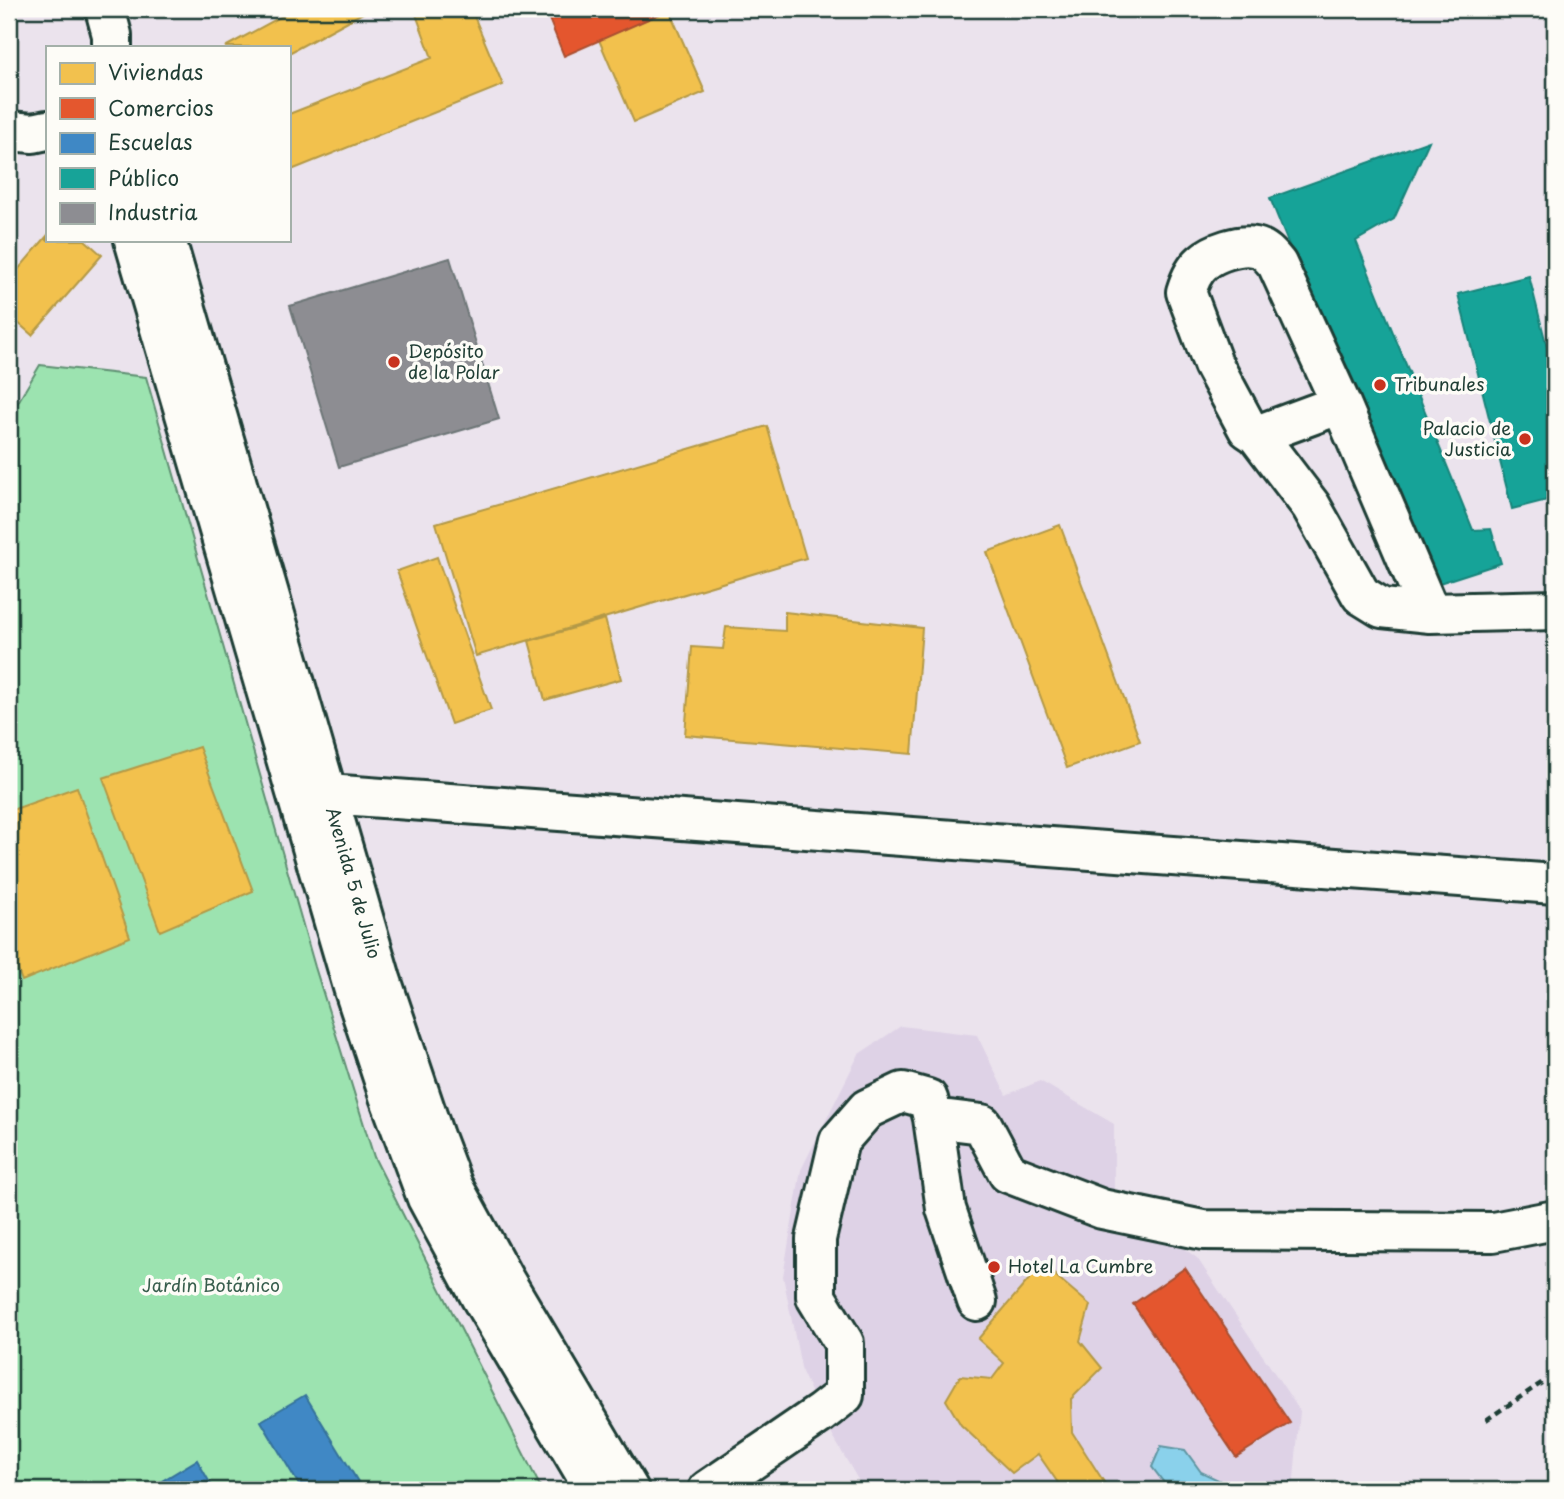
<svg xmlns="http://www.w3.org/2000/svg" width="1564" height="1499" viewBox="0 0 1564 1499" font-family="'Playpen Sans',sans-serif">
<rect width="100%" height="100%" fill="#ebe3ed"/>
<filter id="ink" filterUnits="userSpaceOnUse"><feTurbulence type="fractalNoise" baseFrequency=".0143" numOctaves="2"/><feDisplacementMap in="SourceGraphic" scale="14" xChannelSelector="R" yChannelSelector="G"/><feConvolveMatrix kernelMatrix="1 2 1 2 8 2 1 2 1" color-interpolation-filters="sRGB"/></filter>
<g filter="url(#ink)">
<path fill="#ded2e6" d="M 901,1026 L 977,1035 L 1006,1095 L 1040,1081 L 1114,1124 L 1114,1198 L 1197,1258 L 1300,1411 L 1293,1490 L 864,1490 L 828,1428 L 802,1372 L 783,1276 L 801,1170 L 859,1054 Z"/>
<path fill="#9ce3b0" stroke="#5e9072" stroke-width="2" d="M 40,365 L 146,377 L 315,967 L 374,1157 L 542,1490 L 9,1490 L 9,408 L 14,409 Z"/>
<path fill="#8ad1eb" stroke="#5f96a2" stroke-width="2" d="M 1161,1446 L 1185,1450 L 1201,1472 L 1225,1483 L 1230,1490 L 1189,1490 L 1165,1484 L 1152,1467 Z"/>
<path fill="#f2c14e" stroke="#b39946" stroke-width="2" d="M 295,9 L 370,9 L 289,53 L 289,47 L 225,47 Z
M 414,9 L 471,9 L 503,85 L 289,171 L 289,114 L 432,58 Z
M 669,10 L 705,92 L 634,122 L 599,40 Z
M 47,236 L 47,240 L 85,240 L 102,255 L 32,335 L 9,315 L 9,280 Z
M 767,426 L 806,558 L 476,656 L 436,523 Z
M 1060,525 L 1140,741 L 1067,768 L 987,552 Z
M 437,557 L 491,710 L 451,724 L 397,571 Z
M 785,612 L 922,628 L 912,754 L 685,735 L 692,647 L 723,649 L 726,627 L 785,631 Z
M 605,619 L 621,679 L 545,700 L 529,641 Z
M 199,747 L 253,891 L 160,931 L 103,778 Z
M 77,787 L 130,937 L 22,981 L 9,946 L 9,811 Z
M 1042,1264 L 1090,1305 L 1080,1341 L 1102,1368 L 1071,1399 L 1072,1432 L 1109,1490 L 1063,1490 L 1038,1454 L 1012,1473 L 961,1425 L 946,1400 L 960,1376 L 992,1379 L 1004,1363 L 978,1339 Z"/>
<path fill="#e4572e" stroke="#a94f30" stroke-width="2" d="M 545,9 L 668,9 L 669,10 L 564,56 Z
M 1185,1268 L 1290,1423 L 1236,1457 L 1133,1304 Z"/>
<path fill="#3f88c5" stroke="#35729a" stroke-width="2" d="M 305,1395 L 363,1490 L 302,1490 L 261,1421 Z
M 197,1460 L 214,1490 L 147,1490 Z"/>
<path fill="#17a398" stroke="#19847a" stroke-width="2" d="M 1429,141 L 1394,219 L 1356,241 L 1473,530 L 1491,529 L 1501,563 L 1427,587 L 1270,198 Z
M 1529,276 L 1555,379 L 1555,498 L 1512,509 L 1458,294 Z"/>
<path fill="#8d8d92" stroke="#6c7576" stroke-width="2" d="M 450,258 L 499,419 L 339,467 L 290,306 Z"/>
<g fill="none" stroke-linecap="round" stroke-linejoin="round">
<g stroke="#1f3d34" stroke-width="44">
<path id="minor" d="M 105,9 L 112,35 L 112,47
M 9,131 L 33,133 L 47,130
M 134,240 L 353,987 L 389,1096 L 427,1198 L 480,1296 L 595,1490
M 166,240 L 381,979 L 434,1136 L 453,1186 L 505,1281 L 629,1490
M 1341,404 L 1277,264 C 1271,257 1265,249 1255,247 C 1239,244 1214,252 1202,263 C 1194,270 1189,282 1186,292 L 1213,364 L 1248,429 L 1257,435 L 1311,506 L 1361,595 L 1382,608 L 1430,613
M 1257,435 L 1341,404 L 1430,613 L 1555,610
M 328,794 L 1555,884
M 933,1118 L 982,1124 L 1008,1173 L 1102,1209 L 1203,1230 L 1493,1232 L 1555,1220
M 708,1490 L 821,1413 L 844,1395 L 844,1343 L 816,1297 L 816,1239 L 839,1141 L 867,1109 L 903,1092 L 928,1099 L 933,1118 L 946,1209 L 977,1301"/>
</g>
<path stroke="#1f3d34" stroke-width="4.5" stroke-dasharray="7 5" stroke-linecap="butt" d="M 1486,1420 L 1555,1374"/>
<use href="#minor" stroke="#fdfcf7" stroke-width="38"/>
</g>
</g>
<g fill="#c8321e" stroke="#fdfcf7" stroke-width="2.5">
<circle cx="394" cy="362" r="7"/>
<circle cx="1380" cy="385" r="7"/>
<circle cx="1525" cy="439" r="7"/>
<circle cx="994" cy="1267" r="7"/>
</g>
<g text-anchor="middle" stroke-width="7" stroke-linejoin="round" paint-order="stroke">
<g font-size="18" fill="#1f3d34" stroke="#fdfcf7" text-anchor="start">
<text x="408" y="358">Depósito<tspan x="408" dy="21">de la Polar</tspan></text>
<text x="1394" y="391">Tribunales</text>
<text x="1511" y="435" text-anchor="end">Palacio de<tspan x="1511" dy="21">Justicia</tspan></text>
<text x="1008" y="1273">Hotel La Cumbre</text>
</g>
<g font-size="18" fill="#1f3d34" stroke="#fdfcf7">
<text transform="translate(353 883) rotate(74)" y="6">Avenida 5 de Julio</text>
</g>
<g font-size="18" fill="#385e4d" stroke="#fdfcf7">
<text x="211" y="1292">Jardín Botánico</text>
</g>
</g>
<rect width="1564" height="1499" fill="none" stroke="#fdfcf7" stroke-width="35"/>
<rect x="18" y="18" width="1529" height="1464" fill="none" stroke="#1f3d34" stroke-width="2.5" filter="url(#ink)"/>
<rect x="46" y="46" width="245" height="196" fill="#fdfcf7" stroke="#a4b0a9" stroke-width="2"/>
<rect x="60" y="63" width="35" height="21" fill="#f2c14e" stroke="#a4b0a9" stroke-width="2"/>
<text x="108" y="80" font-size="21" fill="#1f3d34">Viviendas</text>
<rect x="60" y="98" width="35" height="21" fill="#e4572e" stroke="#a4b0a9" stroke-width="2"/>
<text x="108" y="116" font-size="21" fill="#1f3d34">Comercios</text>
<rect x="60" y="133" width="35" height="21" fill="#3f88c5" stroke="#a4b0a9" stroke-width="2"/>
<text x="108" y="150" font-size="21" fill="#1f3d34">Escuelas</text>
<rect x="60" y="168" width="35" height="21" fill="#17a398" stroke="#a4b0a9" stroke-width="2"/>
<text x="108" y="186" font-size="21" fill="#1f3d34">Público</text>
<rect x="60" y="203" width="35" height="21" fill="#8d8d92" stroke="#a4b0a9" stroke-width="2"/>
<text x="108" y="220" font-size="21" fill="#1f3d34">Industria</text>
</svg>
